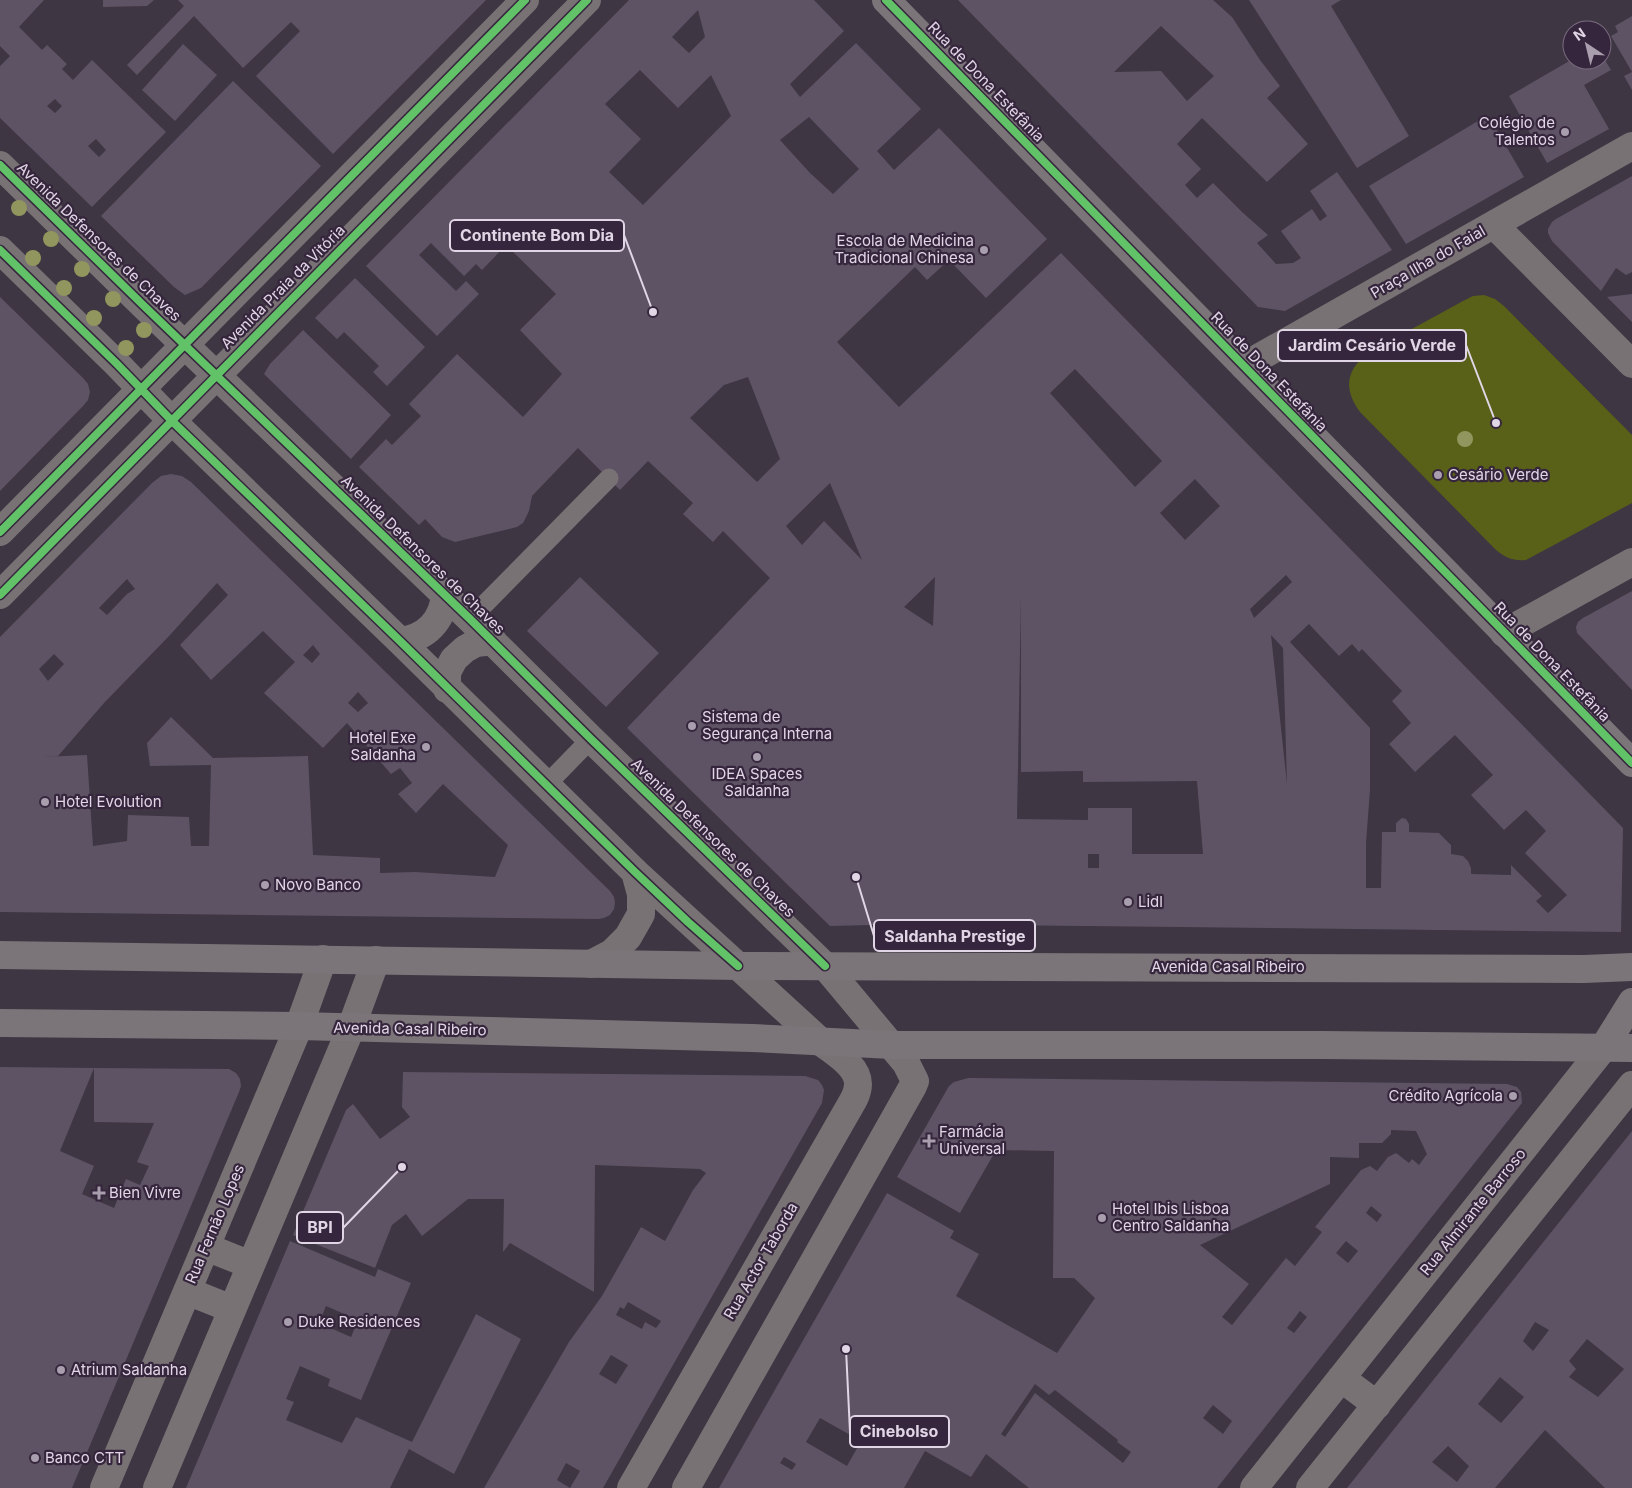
<svg xmlns="http://www.w3.org/2000/svg" width="1632" height="1488" viewBox="0 0 1632 1488" font-family="Inter,sans-serif">
<rect width="100%" height="100%" fill="#3e3642"/>
<path fill="#596018" d="M 1484,295 L 1495,299 L 1504,306 L 1632,435 L 1632,503 L 1526,560 C 1513,561 1505,558 1495,549 L 1360,412 C 1343,389 1346,370 1368,353 L 1463,301 L 1473,296 Z"/>
<path fill="#5e5364" fill-rule="evenodd" d="M 0,0 L 44,0 L 19,27 L 42,50 L 47,45 L 67,64 L 62,69 L 73,80 L 92,60 L 166,132 L 92,207 L 0,118 L 0,66 L 10,56 L 0,46 ZM 55,99 L 62,106 L 55,113 L 47,106 ZM 96,139 L 106,150 L 99,157 L 88,146 Z
M 103,0 L 154,0 L 147,6 L 103,7 Z
M 178,0 L 486,0 L 333,154 L 256,76 L 300,31 L 291,22 L 243,68 L 194,16 L 137,75 L 127,65 L 184,6 Z
M 629,0 L 814,0 L 844,31 L 790,84 L 800,97 L 856,43 L 921,109 L 877,151 L 894,170 L 939,128 L 1047,239 L 986,298 L 949,260 L 927,280 L 915,267 L 837,342 L 899,407 L 1061,253 L 1623,828 L 1621,932 L 910,924 L 830,926 L 627,728 L 770,578 L 723,531 L 713,542 L 683,514 L 693,503 L 648,461 L 620,490 L 578,448 L 532,496 L 529,511 L 523,523 L 517,527 L 455,542 L 442,537 L 425,519 L 419,525 L 359,467 L 386,439 L 392,445 L 421,416 L 409,404 L 457,354 L 523,417 L 562,374 L 520,330 L 556,294 L 506,245 L 482,270 L 476,264 L 464,276 L 431,243 L 419,255 L 456,291 L 466,281 L 479,294 L 437,336 L 366,266 ZM 698,10 L 705,37 L 689,53 L 672,37 ZM 640,70 L 678,108 L 711,75 L 731,116 L 643,205 L 609,172 L 641,139 L 605,104 ZM 809,117 L 859,169 L 833,194 L 810,173 L 780,140 ZM 1075,369 L 1162,461 L 1135,487 L 1050,393 ZM 748,377 L 780,459 L 757,482 L 690,418 L 724,385 ZM 1195,479 L 1220,506 L 1185,540 L 1160,513 ZM 830,483 L 862,560 L 824,521 L 802,545 L 786,526 ZM 1286,575 L 1292,582 L 1254,618 L 1250,609 ZM 935,577 L 933,626 L 904,607 ZM 1021,598 L 1021,772 L 1083,771 L 1083,782 L 1197,781 L 1203,854 L 1132,854 L 1132,808 L 1088,808 L 1088,820 L 1017,819 ZM 1309,624 L 1339,656 L 1352,644 L 1359,652 L 1362,649 L 1402,691 L 1392,701 L 1411,723 L 1389,744 L 1415,772 L 1455,735 L 1493,775 L 1471,795 L 1504,830 L 1526,810 L 1546,831 L 1525,853 L 1567,895 L 1548,913 L 1536,901 L 1542,896 L 1511,865 L 1511,875 L 1471,874 L 1471,868 L 1468,861 L 1463,856 L 1451,854 L 1451,845 L 1439,833 L 1409,832 L 1409,824 L 1406,819 L 1402,818 L 1396,823 L 1396,832 L 1382,832 L 1381,888 L 1366,888 L 1366,843 L 1370,790 L 1370,728 L 1290,642 ZM 1271,635 L 1283,648 L 1287,784 ZM 1088,854 L 1099,854 L 1099,868 L 1088,868 Z
M 958,0 L 1213,0 L 1232,17 L 1260,60 L 1280,86 L 1267,98 L 1308,144 L 1267,182 L 1202,118 L 1177,144 L 1201,169 L 1185,185 L 1197,198 L 1213,183 L 1242,212 L 1268,235 L 1257,243 L 1276,264 L 1293,263 L 1301,258 L 1281,231 L 1312,209 L 1320,221 L 1327,216 L 1310,191 L 1337,172 L 1392,250 L 1285,311 L 1258,307 ZM 1161,26 L 1214,76 L 1187,101 L 1161,71 L 1114,72 Z
M 1249,0 L 1341,0 L 1331,6 L 1409,136 L 1357,168 Z
M 1632,16 L 1632,90 L 1624,76 L 1632,72 L 1611,36 L 1618,32 L 1615,26 Z
M 183,44 L 217,75 L 175,121 L 142,90 Z
M 1602,55 L 1611,70 L 1584,85 L 1609,129 L 1547,163 L 1509,96 L 1571,60 L 1602,60 Z
M 233,81 L 321,166 L 201,288 L 185,295 L 174,287 L 101,216 Z
M 1488,115 L 1524,177 L 1406,244 L 1369,186 Z
M 1632,176 L 1632,272 L 1626,275 L 1616,268 L 1601,291 L 1552,241 L 1548,233 L 1548,229 L 1552,222 L 1556,219 Z
M 355,278 L 425,347 L 387,386 L 373,372 L 379,366 L 344,332 L 337,339 L 315,318 Z
M 1632,294 L 1632,322 L 1607,297 Z
M 0,297 L 83,378 L 88,384 L 90,392 L 88,400 L 83,406 L 0,491 Z
M 303,330 L 391,415 L 351,459 L 264,374 L 270,364 Z
M 171,474 L 182,476 L 191,482 L 610,891 L 614,897 L 615,903 L 614,909 L 610,915 L 604,918 L 598,919 L 0,912 L 0,637 L 152,483 L 161,476 ZM 127,579 L 135,589 L 127,594 L 107,615 L 99,608 ZM 217,583 L 228,595 L 180,645 L 211,680 L 263,631 L 295,662 L 264,693 L 323,748 L 347,723 L 391,774 L 400,768 L 412,783 L 398,794 L 416,813 L 443,784 L 508,845 L 495,877 L 415,872 L 380,873 L 380,858 L 313,855 L 308,756 L 213,758 L 171,717 L 147,743 L 150,766 L 211,765 L 209,846 L 191,846 L 189,817 L 128,815 L 127,841 L 93,846 L 87,755 L 42,757 L 58,756 L 104,703 L 170,635 ZM 313,645 L 320,654 L 312,663 L 303,655 ZM 54,654 L 64,664 L 48,681 L 39,669 ZM 358,692 L 368,703 L 358,712 L 348,703 Z
M 580,577 L 659,653 L 606,707 L 527,631 Z
M 1632,591 L 1632,690 L 1581,637 L 1577,633 L 1576,627 L 1578,622 L 1583,618 Z
M 0,1067 L 94,1068 L 60,1151 L 94,1166 L 82,1194 L 114,1208 L 126,1179 L 140,1185 L 149,1166 L 137,1162 L 154,1123 L 94,1122 L 94,1068 L 229,1069 L 236,1073 L 240,1079 L 241,1086 L 239,1092 L 72,1488 L 0,1488 Z
M 403,1072 L 805,1076 L 818,1080 L 822,1085 L 824,1090 L 822,1103 L 603,1488 L 484,1488 L 569,1342 L 602,1296 L 641,1227 L 665,1241 L 693,1190 L 706,1173 L 700,1169 L 595,1165 L 594,1292 L 510,1243 L 503,1252 L 504,1199 L 468,1199 L 422,1236 L 406,1214 L 392,1225 L 375,1268 L 293,1235 L 346,1110 L 353,1104 L 380,1139 L 410,1117 L 402,1107 ZM 628,1302 L 661,1321 L 656,1328 L 645,1322 L 642,1329 L 616,1315 L 620,1307 L 624,1309 ZM 611,1355 L 628,1365 L 616,1384 L 599,1374 ZM 566,1463 L 580,1471 L 570,1488 L 557,1480 Z
M 968,1078 L 1507,1084 L 1517,1087 L 1521,1092 L 1522,1103 L 1217,1488 L 1029,1488 L 986,1454 L 971,1477 L 925,1451 L 904,1488 L 719,1488 L 887,1193 L 954,1231 L 950,1238 L 979,1254 L 956,1296 L 1057,1353 L 1095,1298 L 1074,1278 L 1053,1278 L 1054,1151 L 996,1150 L 960,1213 L 897,1177 L 949,1086 L 954,1082 ZM 1391,1130 L 1416,1131 L 1427,1154 L 1419,1165 L 1412,1159 L 1409,1163 L 1396,1153 L 1388,1157 L 1377,1171 L 1370,1166 L 1361,1170 L 1315,1227 L 1322,1232 L 1295,1266 L 1286,1258 L 1232,1325 L 1222,1317 L 1249,1284 L 1200,1245 L 1330,1184 L 1330,1157 L 1359,1158 L 1359,1143 L 1382,1143 L 1391,1134 ZM 1371,1206 L 1382,1215 L 1377,1222 L 1366,1213 ZM 1346,1241 L 1358,1251 L 1348,1263 L 1336,1253 ZM 1300,1311 L 1307,1317 L 1294,1333 L 1287,1328 ZM 1035,1384 L 1049,1395 L 1055,1390 L 1118,1440 L 1117,1442 L 1131,1452 L 1123,1463 L 1035,1393 L 1005,1437 L 1001,1434 ZM 1213,1405 L 1232,1421 L 1223,1434 L 1203,1418 ZM 820,1418 L 861,1441 L 847,1466 L 806,1442 ZM 784,1457 L 796,1464 L 792,1470 L 780,1463 Z
M 1632,1131 L 1632,1488 L 1605,1488 L 1545,1430 L 1495,1488 L 1347,1488 ZM 1535,1322 L 1549,1330 L 1533,1351 L 1523,1341 ZM 1587,1339 L 1624,1369 L 1598,1397 L 1569,1377 L 1576,1369 L 1569,1361 ZM 1500,1377 L 1524,1397 L 1501,1423 L 1478,1404 ZM 1448,1446 L 1469,1466 L 1457,1482 L 1432,1462 Z
M 290,1241 L 375,1277 L 378,1269 L 411,1283 L 361,1400 L 328,1386 L 330,1379 L 300,1366 L 286,1399 L 294,1402 L 286,1420 L 342,1443 L 356,1417 L 412,1442 L 476,1314 L 521,1339 L 454,1474 L 409,1449 L 390,1488 L 186,1488 ZM 326,1306 L 358,1320 L 351,1337 L 319,1323 Z"/>
<g fill="none" stroke-linecap="round" stroke-linejoin="round">
<path stroke="#787275" stroke-width="19" d="M 470,619 L 609,478
M 546,785 L 591,739"/>
<path stroke="#787275" stroke-width="28" d="M 0,165 L 142,304 L 470,619 L 591,739 L 825,966 L 906,1063 L 915,1081 L 913,1086 L 686,1488
M 1494,225 L 1632,364
M 0,250 L 117,364 L 172,421 L 400,641 L 635,872 L 820,1041 C 833,1052 858,1065 858,1084 C 858,1089 856,1095 854,1099 L 631,1488
M 1244,366 L 1632,146
M 0,532 L 525,0
M 0,595 L 587,0
M 1504,633 L 1632,562
M 400,641 C 426,638 443,621 445,594
M 447,689 L 447,672 L 454,659 L 465,649 L 476,643 L 493,641
M 591,964 L 612,953 L 628,937 L 641,914 L 641,894 L 635,872
M 206,1247 L 251,1265
M 187,1291 L 232,1309
M 1341,1378 L 1377,1405
M 104,1488 L 299,1026 L 323,959
M 157,1488 L 351,1028 L 376,960
M 1254,1488 L 1604,1047
M 1310,1488 L 1632,1085"/>
<path stroke="#7b7478" stroke-width="28" d="M 886,0 L 1632,763
M 0,955 L 738,966 L 1584,969 L 1632,967
M 0,1023 L 299,1026 L 752,1038 L 892,1045 L 1323,1045 L 1632,1048
M 1604,1047 L 1632,1002"/>
<g stroke="#36263d" stroke-width="11">
<path id="cycleway" d="M 886,0 L 1632,763
M 0,165 L 142,304 L 470,619 L 591,739 L 825,966
M 0,250 L 117,364 L 172,421 L 400,641 L 635,872 L 688,922 L 738,966
M 0,532 L 525,0
M 0,595 L 587,0"/>
</g>
<use href="#cycleway" stroke="#61c268" stroke-width="8"/>
</g>
<g fill="#91965f">
<circle cx="19" cy="208" r="8"/>
<circle cx="51" cy="239" r="8"/>
<circle cx="33" cy="258" r="8"/>
<circle cx="82" cy="269" r="8"/>
<circle cx="64" cy="288" r="8"/>
<circle cx="113" cy="299" r="8"/>
<circle cx="94" cy="318" r="8"/>
<circle cx="144" cy="330" r="8"/>
<circle cx="126" cy="348" r="8"/>
<circle cx="1465" cy="439" r="8"/>
</g>
<g fill="#a89ead" stroke="#36263d" stroke-width="2">
<circle cx="1565" cy="132" r="5"/>
<circle cx="984" cy="250" r="5"/>
<circle cx="1438" cy="475" r="5"/>
<circle cx="692" cy="726" r="5"/>
<circle cx="426" cy="747" r="5"/>
<circle cx="757" cy="757" r="5"/>
<circle cx="45" cy="802" r="5"/>
<circle cx="265" cy="885" r="5"/>
<circle cx="1128" cy="902" r="5"/>
<circle cx="1513" cy="1096" r="5"/>
<path d="M926.5 1133.5h5v5h5v5h-5v5h-5v-5h-5v-5h5z"/>
<path d="M96.5 1185.5h5v5h5v5h-5v5h-5v-5h-5v-5h5z"/>
<circle cx="1102" cy="1218" r="5"/>
<circle cx="288" cy="1322" r="5"/>
<circle cx="61" cy="1370" r="5"/>
<circle cx="35" cy="1458" r="5"/>
</g>
<g text-anchor="middle" stroke-width="4.5" stroke-linejoin="round" paint-order="stroke">
<g font-size="15" fill="#e1d6e6" stroke="#36263d">
<text transform="translate(986 82) rotate(46)" y="5">Rua de Dona Estefânia</text>
<text transform="translate(99 242) rotate(44)" y="5">Avenida Defensores de Chaves</text>
<text transform="translate(1428 262) rotate(-30)" y="5">Praça Ilha do Faial</text>
<text transform="translate(283 287) rotate(-45)" y="5">Avenida Praia da Vitória</text>
<text transform="translate(1269 372) rotate(46)" y="5">Rua de Dona Estefânia</text>
<text transform="translate(423 555) rotate(44)" y="5">Avenida Defensores de Chaves</text>
<text transform="translate(1552 662) rotate(46)" y="5">Rua de Dona Estefânia</text>
<text transform="translate(713 838) rotate(44)" y="5">Avenida Defensores de Chaves</text>
<text x="1228" y="972">Avenida Casal Ribeiro</text>
<text transform="translate(410 1029) rotate(1)" y="5">Avenida Casal Ribeiro</text>
<text transform="translate(1473 1212) rotate(-51)" y="5">Rua Almirante Barroso</text>
<text transform="translate(215 1224) rotate(-67)" y="5">Rua Fernão Lopes</text>
<text transform="translate(761 1261) rotate(-60)" y="5">Rua Actor Taborda</text>
</g>
<g font-size="15" fill="#e1d6e6" stroke="#36263d" text-anchor="start">
<text x="1555" y="128" text-anchor="end">Colégio de<tspan x="1555" dy="17">Talentos</tspan></text>
<text x="974" y="246" text-anchor="end">Escola de Medicina<tspan x="974" dy="17">Tradicional Chinesa</tspan></text>
<text x="1448" y="480">Cesário Verde</text>
<text x="702" y="722">Sistema de<tspan x="702" dy="17">Segurança Interna</tspan></text>
<text x="416" y="743" text-anchor="end">Hotel Exe<tspan x="416" dy="17">Saldanha</tspan></text>
<text x="757" y="779" text-anchor="middle">IDEA Spaces<tspan x="757" dy="17">Saldanha</tspan></text>
<text x="55" y="807">Hotel Evolution</text>
<text x="275" y="890">Novo Banco</text>
<text x="1138" y="907">Lidl</text>
<text x="1503" y="1101" text-anchor="end">Crédito Agrícola</text>
<text x="939" y="1137">Farmácia<tspan x="939" dy="17">Universal</tspan></text>
<text x="109" y="1198">Bien Vivre</text>
<text x="1112" y="1214">Hotel Ibis Lisboa<tspan x="1112" dy="17">Centro Saldanha</tspan></text>
<text x="298" y="1327">Duke Residences</text>
<text x="71" y="1375">Atrium Saldanha</text>
<text x="45" y="1463">Banco CTT</text>
</g>
</g>
<path fill="none" stroke="#e1d6e6" stroke-width="2" d="M653 312L624 235M1496 423L1466 345M856 877L874 936M402 1167L343 1228M846 1349L850 1432"/>
<g fill="#e1d6e6" stroke="#36263d" stroke-width="2">
<circle cx="653" cy="312" r="5"/>
<circle cx="1496" cy="423" r="5"/>
<circle cx="856" cy="877" r="5"/>
<circle cx="402" cy="1167" r="5"/>
<circle cx="846" cy="1349" r="5"/>
</g>
<g fill="#36263d" stroke="#e1d6e6" stroke-width="2">
<rect x="450" y="220" width="174" height="31" rx="5"/>
<rect x="1278" y="330" width="188" height="31" rx="5"/>
<rect x="874" y="920" width="161" height="31" rx="5"/>
<rect x="297" y="1212" width="46" height="31" rx="5"/>
<rect x="850" y="1416" width="99" height="31" rx="5"/>
</g>
<g font-size="16" text-anchor="middle" font-weight="bold" fill="#e1d6e6">
<text x="537" y="241">Continente Bom Dia</text>
<text x="1372" y="351">Jardim Cesário Verde</text>
<text x="955" y="942">Saldanha Prestige</text>
<text x="320" y="1233">BPI</text>
<text x="899" y="1437">Cinebolso</text>
</g>
<g transform="translate(1587 45) rotate(325)"><circle r="24" fill="#36263d" stroke="#7a6c81"/>
<path d="M0-4L9 19L0 12L-9 19Z" fill="#a89ead"/>
<text y="-8" font-size="14" font-weight="bold" text-anchor="middle" fill="#e1d6e6">N</text>
</g>
</svg>
